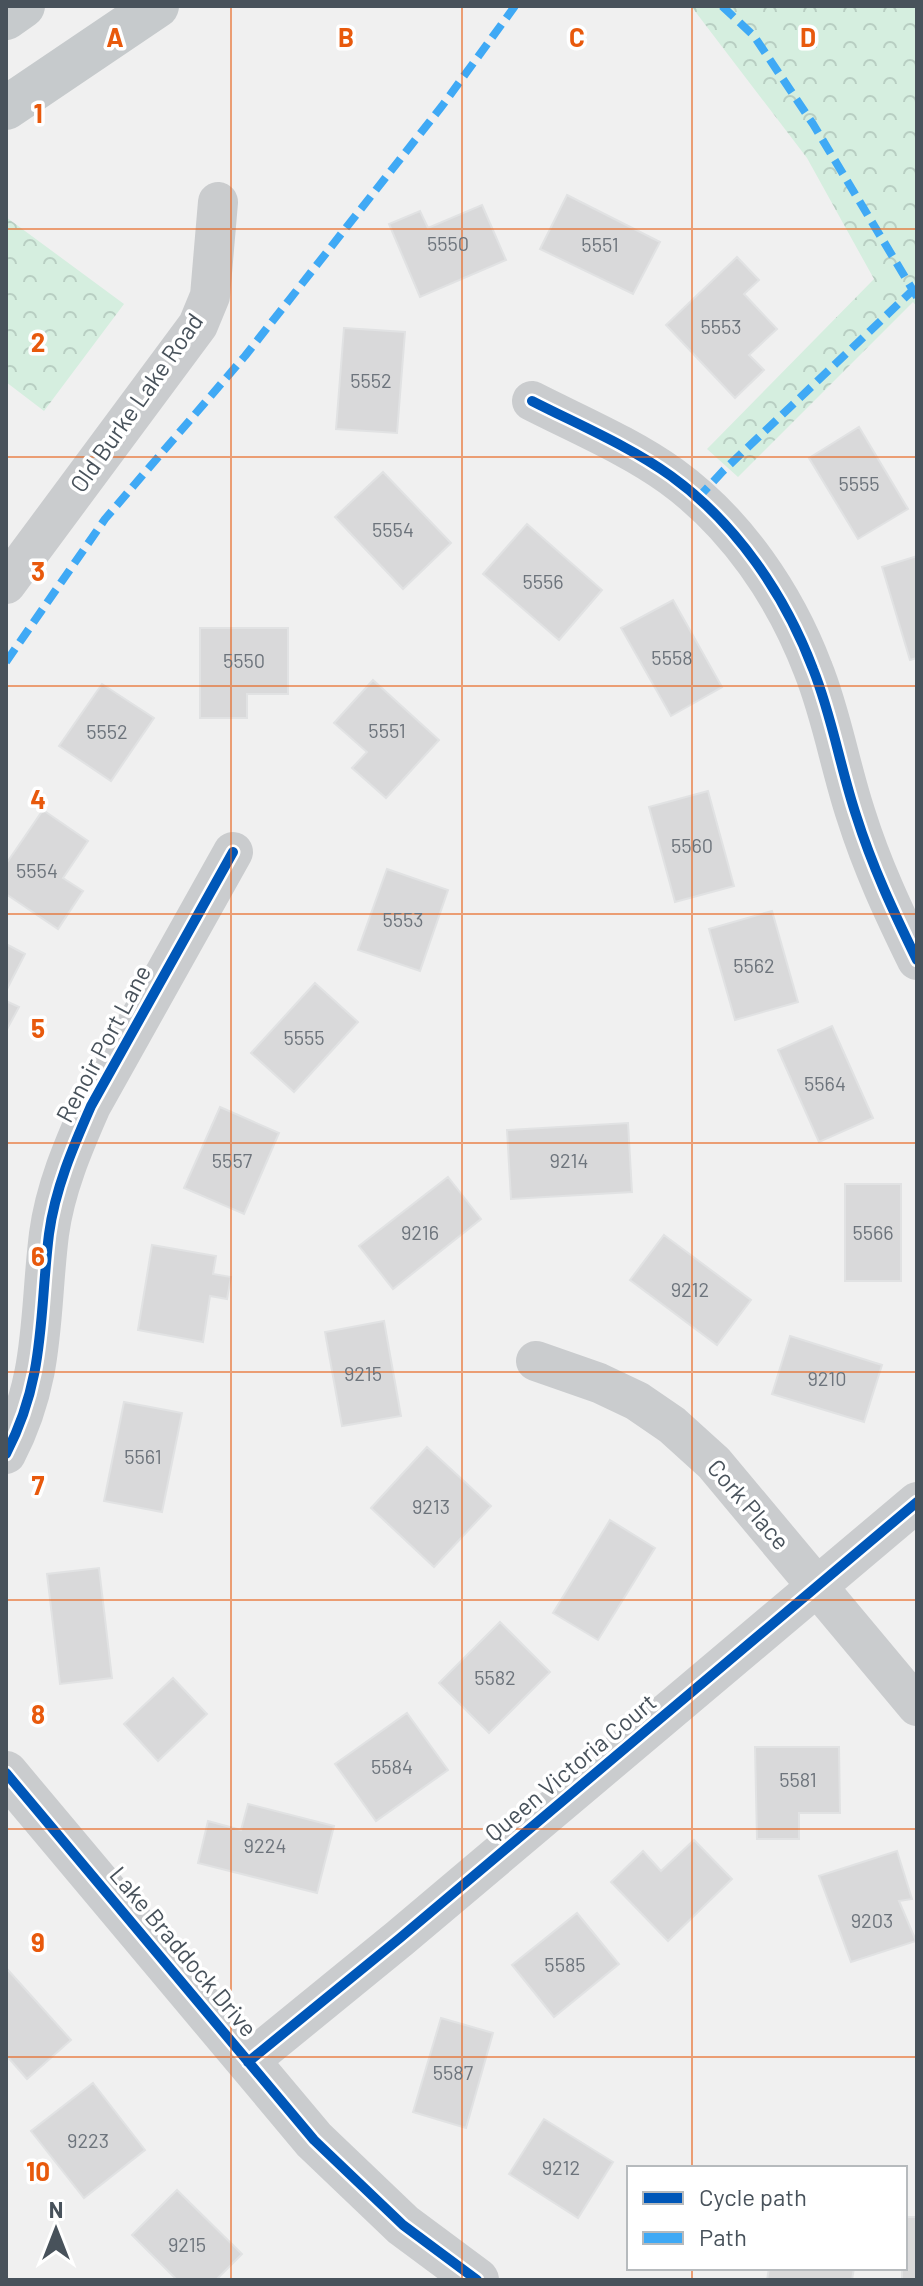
<svg xmlns="http://www.w3.org/2000/svg" width="923" height="2286" viewBox="0 0 923 2286" font-family="Barlow,sans-serif">
<defs>
<pattern id="forest-crowns" width="20" height="18" patternUnits="userSpaceOnUse" patternTransform="scale(2)"><rect width="20" height="18" fill="#d5eedf"/><path d="M2 6a3 3 0 1 1 6 0M12 15a3 3 0 1 1 6 0" fill="none" stroke="#b8cec2"/></pattern>
</defs>
<rect width="100%" height="100%" fill="#f0f0f0"/>
<path fill="url(#forest-crowns)" d="M 691,6 L 917,6 L 917,307 L 913,302 L 738,477 L 707,449 L 874,279 L 807,158 Z
M 6,217 L 124,304 L 44,411 L 6,382 Z"/>
<path fill="#d9d9da" stroke="#e1e2e3" stroke-width="2" d="M 567,195 L 660,242 L 633,294 L 540,249 Z
M 482,205 L 506,260 L 420,297 L 389,224 L 420,211 L 428,228 Z
M 737,257 L 759,280 L 744,294 L 777,329 L 749,355 L 764,370 L 735,398 L 666,325 Z
M 344,328 L 405,332 L 397,433 L 336,429 Z
M 859,427 L 908,509 L 858,539 L 809,458 Z
M 383,472 L 451,543 L 403,589 L 335,517 Z
M 527,524 L 602,590 L 559,640 L 483,574 Z
M 917,556 L 917,658 L 910,660 L 882,567 Z
M 673,600 L 722,687 L 671,716 L 621,628 Z
M 200,628 L 288,628 L 288,694 L 247,694 L 247,718 L 200,718 Z
M 373,680 L 439,740 L 386,798 L 352,768 L 367,752 L 334,723 Z
M 102,684 L 154,718 L 111,781 L 59,746 Z
M 708,791 L 734,886 L 675,902 L 649,807 Z
M 43,810 L 88,841 L 63,878 L 83,891 L 58,929 L 6,894 L 6,864 Z
M 387,869 L 448,890 L 420,971 L 358,950 Z
M 772,911 L 798,1002 L 735,1020 L 709,929 Z
M 6,944 L 25,954 L 6,991 Z
M 315,983 L 358,1022 L 294,1092 L 251,1053 Z
M 6,1001 L 19,1007 L 6,1031 Z
M 832,1026 L 873,1118 L 819,1142 L 778,1050 Z
M 220,1107 L 279,1133 L 244,1214 L 184,1188 Z
M 628,1123 L 632,1192 L 511,1199 L 507,1130 Z
M 448,1177 L 481,1219 L 393,1289 L 359,1246 Z
M 845,1184 L 901,1184 L 901,1281 L 845,1281 Z
M 664,1235 L 751,1300 L 717,1345 L 630,1280 Z
M 152,1245 L 216,1256 L 213,1274 L 231,1277 L 227,1299 L 210,1296 L 203,1342 L 138,1330 Z
M 384,1321 L 401,1416 L 342,1426 L 325,1332 Z
M 790,1336 L 882,1365 L 864,1422 L 772,1394 Z
M 124,1402 L 182,1413 L 162,1512 L 104,1501 Z
M 427,1447 L 491,1506 L 434,1567 L 371,1508 Z
M 610,1520 L 655,1548 L 598,1640 L 553,1613 Z
M 99,1568 L 112,1678 L 60,1684 L 47,1574 Z
M 500,1622 L 550,1672 L 489,1733 L 439,1683 Z
M 173,1678 L 207,1714 L 158,1761 L 124,1724 Z
M 407,1713 L 448,1770 L 376,1821 L 335,1764 Z
M 755,1747 L 839,1747 L 840,1813 L 799,1813 L 799,1839 L 757,1839 Z
M 248,1804 L 334,1826 L 317,1893 L 198,1863 L 208,1821 L 241,1830 Z
M 694,1840 L 732,1879 L 668,1941 L 611,1882 L 643,1851 L 661,1871 Z
M 897,1851 L 912,1899 L 899,1901 L 916,1941 L 851,1962 L 819,1876 Z
M 577,1913 L 619,1964 L 554,2017 L 512,1965 Z
M 8,1970 L 71,2040 L 27,2079 L 6,2055 L 6,1972 Z
M 441,2018 L 493,2033 L 466,2128 L 413,2112 Z
M 93,2083 L 145,2150 L 84,2198 L 31,2131 Z
M 544,2119 L 613,2162 L 578,2218 L 509,2174 Z
M 177,2190 L 242,2254 L 216,2280 L 177,2280 L 132,2235 Z
M 905,2217 L 917,2217 L 917,2280 L 902,2280 L 902,2268 L 905,2268 Z
M 769,2268 L 854,2268 L 852,2280 L 767,2280 Z"/>
<g fill="none" stroke-linecap="round" stroke-linejoin="round">
<path stroke="#caccce" stroke-width="40" d="M 532,401 C 579,425 629,446 671,476 C 736,523 785,595 813,669 C 832,716 840,767 856,815 C 872,866 894,913 917,960
M 6,584 L 198,325 L 210,296 L 218,202
M 536,1361 L 599,1383 L 637,1401 L 672,1425 L 714,1463 L 917,1706
M 6,1454 C 46,1377 39,1315 49,1234 C 55,1189 73,1147 91,1106 L 233,852
M 248,2062 L 400,1938 L 917,1502"/>
<path stroke="#caccce" stroke-width="44" d="M 6,1773 L 314,2140 L 403,2225 L 477,2280"/>
<path stroke="#c6cacc" stroke-width="44" d="M 6,18 L 23,6
M 6,108 L 157,6"/>
<path stroke="#3fa9f5" stroke-width="8" stroke-dasharray="16 8" stroke-linecap="butt" d="M 722,6 L 754,36 L 813,124 L 917,297
M 697,499 L 723,471 L 913,290
M 6,662 L 105,519 L 245,356 L 442,106 L 515,6"/>
<g stroke="#fff" stroke-width="15">
<path id="cycleway" d="M 532,401 C 579,425 629,446 671,476 C 736,523 785,595 813,669 C 832,716 840,767 856,815 C 872,866 894,913 917,960
M 6,1454 C 46,1377 39,1315 49,1234 C 55,1189 73,1147 91,1106 L 233,852
M 6,1773 L 314,2140 L 403,2225 L 477,2280
M 248,2062 L 400,1938 L 917,1502"/>
</g>
<use href="#cycleway" stroke="#0057b8" stroke-width="10"/>
</g>
<path fill="none" stroke="#e8590c" stroke-width="2" stroke-opacity="0.55" d="M 231,6 L 231,2280M 462,6 L 462,2280M 692,6 L 692,2168M 6,229 L 917,229M 6,457 L 917,457M 6,686 L 917,686M 6,914 L 917,914M 6,1143 L 917,1143M 6,1372 L 917,1372M 6,1600 L 917,1600M 6,1829 L 917,1829M 6,2057 L 917,2057M 692,2268 L 692,2280"/>
<g text-anchor="middle" stroke-width="7" stroke-linejoin="round" paint-order="stroke">
<g font-size="20" fill="#6d747c">
<text x="448" y="251">5550</text>
<text x="600" y="252">5551</text>
<text x="721" y="334">5553</text>
<text x="371" y="388">5552</text>
<text x="859" y="491">5555</text>
<text x="393" y="537">5554</text>
<text x="543" y="589">5556</text>
<text x="672" y="665">5558</text>
<text x="244" y="668">5550</text>
<text x="387" y="738">5551</text>
<text x="107" y="739">5552</text>
<text x="692" y="853">5560</text>
<text x="37" y="878">5554</text>
<text x="403" y="927">5553</text>
<text x="754" y="973">5562</text>
<text x="304" y="1045">5555</text>
<text x="825" y="1091">5564</text>
<text x="232" y="1168">5557</text>
<text x="569" y="1168">9214</text>
<text x="420" y="1240">9216</text>
<text x="873" y="1240">5566</text>
<text x="690" y="1297">9212</text>
<text x="363" y="1381">9215</text>
<text x="827" y="1386">9210</text>
<text x="143" y="1464">5561</text>
<text x="431" y="1514">9213</text>
<text x="495" y="1685">5582</text>
<text x="392" y="1774">5584</text>
<text x="798" y="1787">5581</text>
<text x="265" y="1853">9224</text>
<text x="872" y="1928">9203</text>
<text x="565" y="1972">5585</text>
<text x="453" y="2080">5587</text>
<text x="88" y="2148">9223</text>
<text x="561" y="2175">9212</text>
<text x="187" y="2252">9215</text>
</g>
<g font-size="24" fill="#48525b" stroke="#fff">
<text transform="translate(137 403) rotate(-55)" y="8">Old Burke Lake Road</text>
<text transform="translate(104 1044) rotate(-62)" y="8">Renoir Port Lane</text>
<text transform="translate(748 1505) rotate(49)" y="8">Cork Place</text>
<text transform="translate(571 1768) rotate(-40)" y="8">Queen Victoria Court</text>
<text transform="translate(183 1952) rotate(50)" y="8">Lake Braddock Drive</text>
</g>
</g>
<g font-size="26" text-anchor="middle" font-weight="bold" fill="#e8590c" stroke="#fff" stroke-width="7" stroke-linejoin="round" paint-order="stroke">
<text x="115" y="47">A</text>
<text x="346" y="47">B</text>
<text x="577" y="47">C</text>
<text x="808" y="47">D</text>
<text x="38" y="123">1</text>
<text x="38" y="352">2</text>
<text x="38" y="581">3</text>
<text x="38" y="809">4</text>
<text x="38" y="1038">5</text>
<text x="38" y="1266">6</text>
<text x="38" y="1495">7</text>
<text x="38" y="1724">8</text>
<text x="38" y="1952">9</text>
<text x="38" y="2181">10</text>
</g>
<rect width="923" height="2286" fill="none" stroke="#48525b" stroke-width="16"/>
<rect x="627" y="2166" width="280" height="104" fill="#ffffff" stroke="#b6babd" stroke-width="2"/>
<rect x="643" y="2192" width="40" height="12" fill="#0057b8" stroke="#b6babd" stroke-width="2"/>
<text x="699" y="2206" font-size="24" fill="#48525b">Cycle path</text>
<rect x="643" y="2232" width="40" height="12" fill="#3fa9f5" stroke="#b6babd" stroke-width="2"/>
<text x="699" y="2246" font-size="24" fill="#48525b">Path</text>
<g transform="translate(56 2230)" stroke="#ffffff" stroke-width="6" paint-order="stroke">
<path d="M0-6L14 30L0 20L-14 30Z" fill="#48525b"/>
<text y="-12" font-size="22" font-weight="bold" text-anchor="middle" fill="#48525b">N</text>
</g>
</svg>
